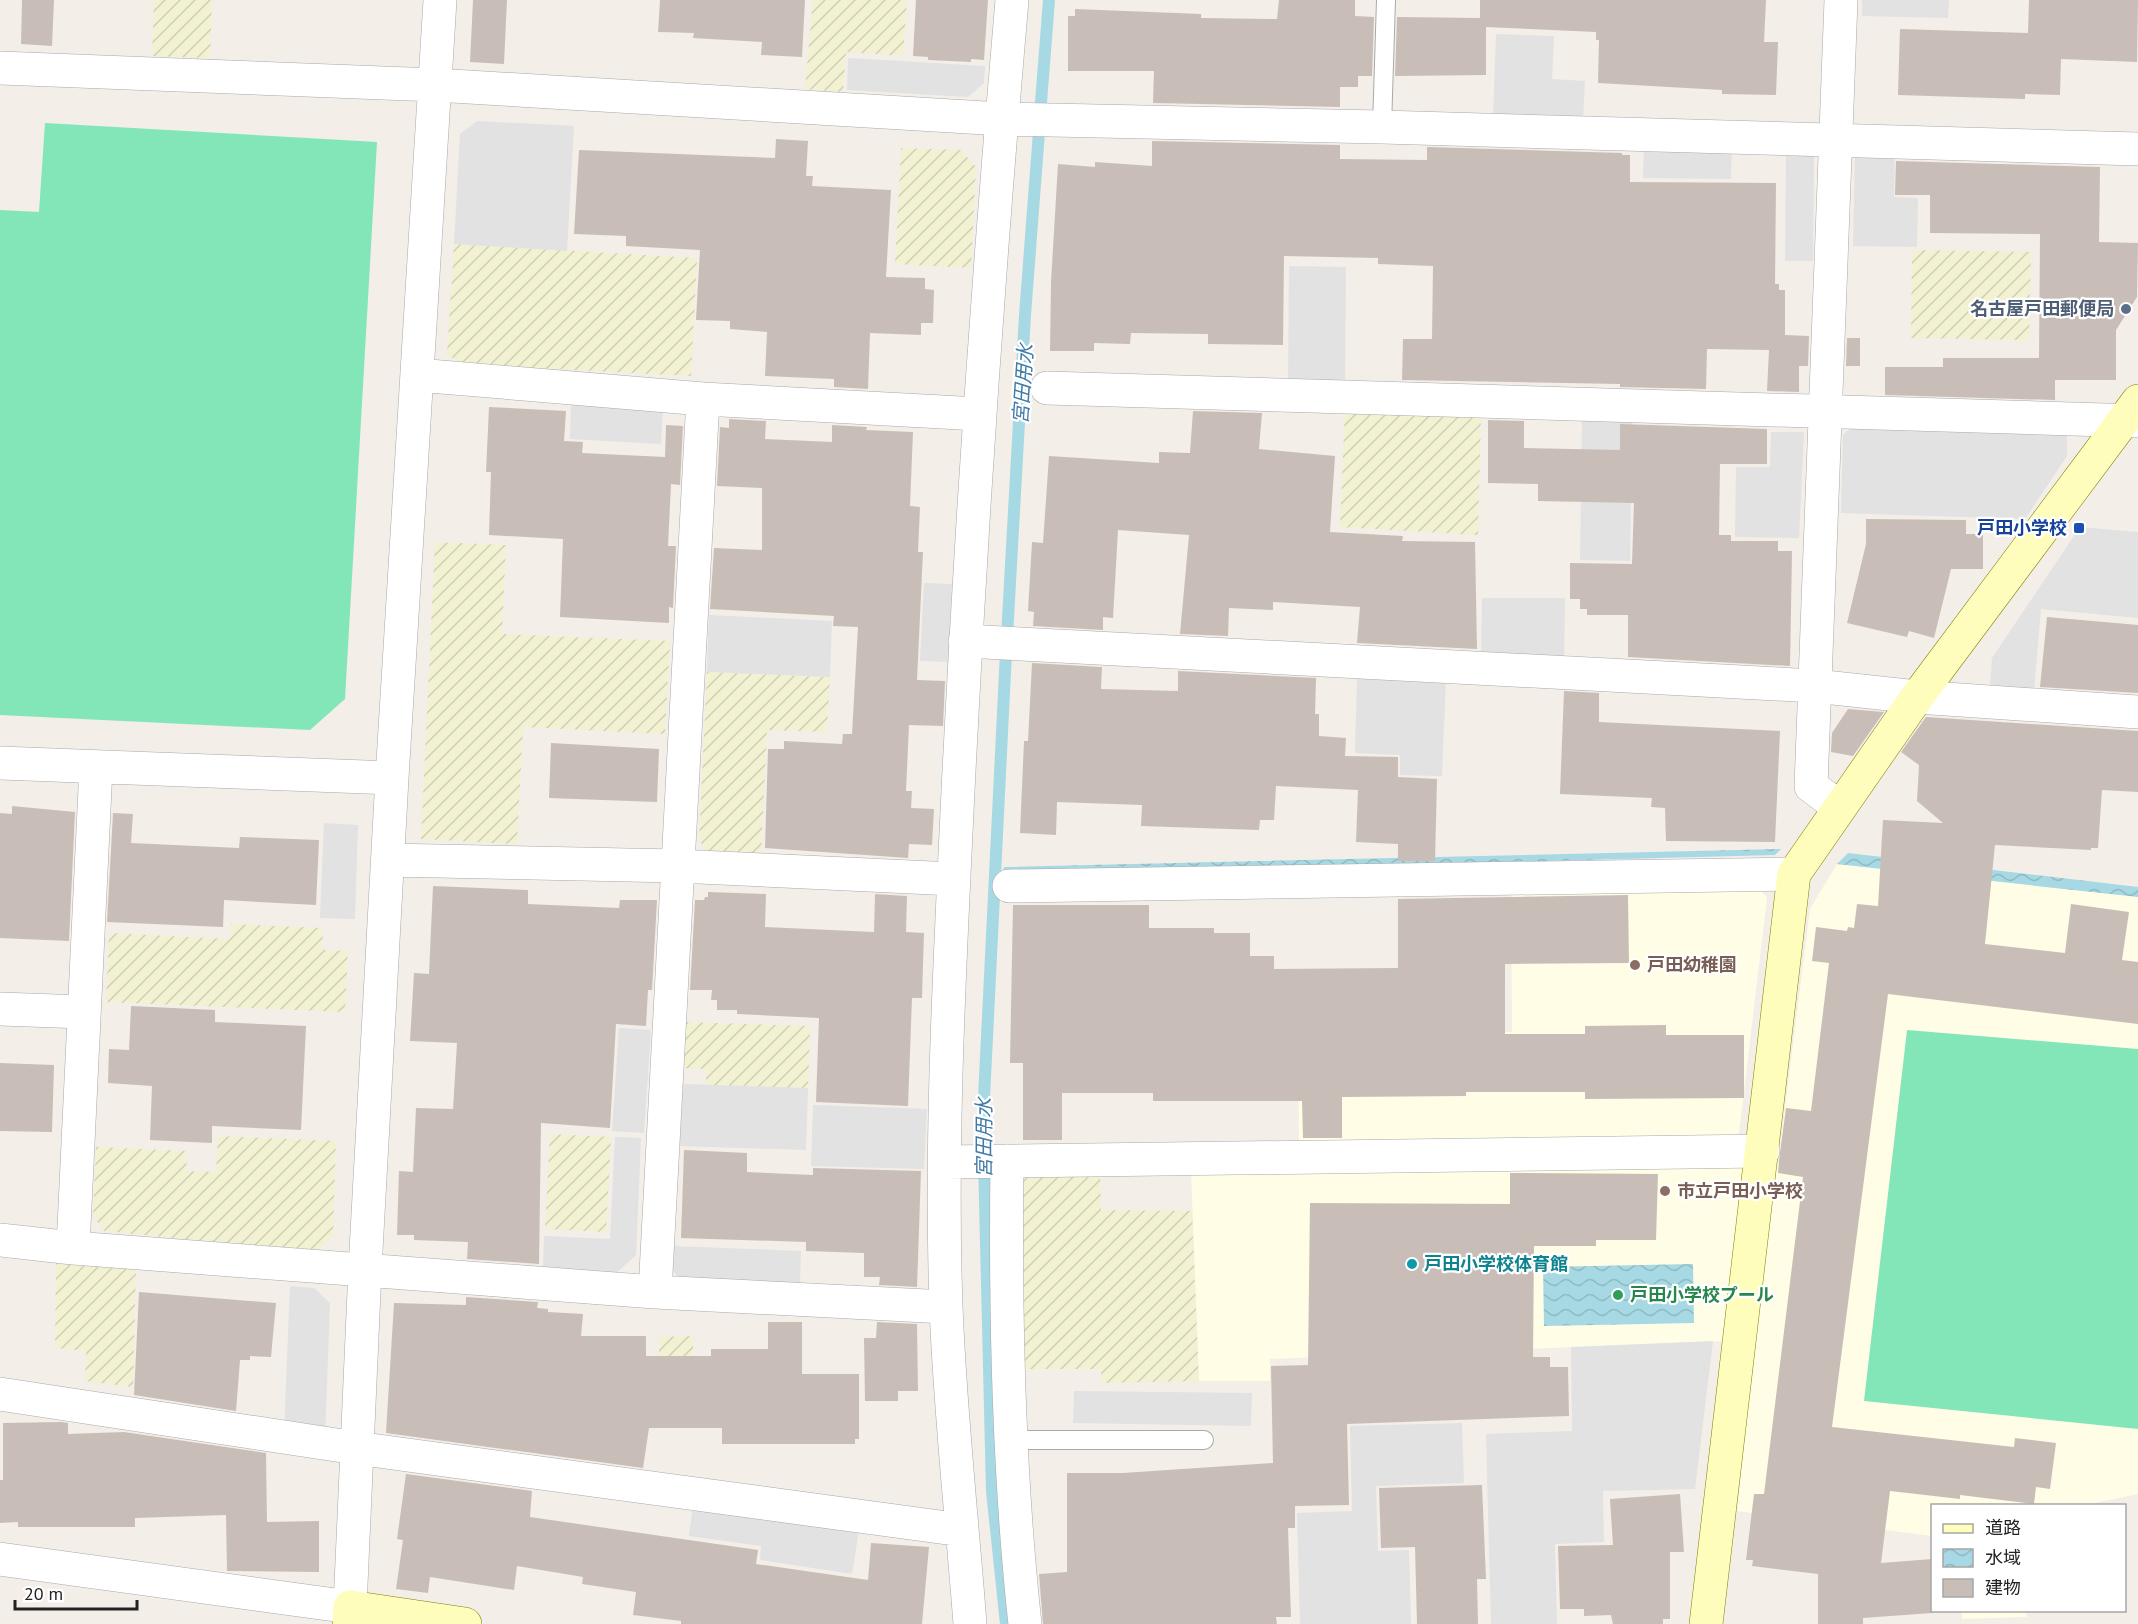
<svg xmlns="http://www.w3.org/2000/svg" width="2138" height="1624" viewBox="0 0 2138 1624" font-family="'PT Sans','Noto Sans JP',sans-serif">
<defs>
<pattern id="farmland-furrows" width="10" height="10" patternUnits="userSpaceOnUse" patternTransform="scale(1.5)"><rect width="10" height="10" fill="#f2f2d3"/><path d="M-1 1l2-2M0 10L10 0M9 11l2-2" fill="none" stroke="#cfcfb5"/></pattern>
<pattern id="water-waves" width="16" height="10" patternUnits="userSpaceOnUse" patternTransform="scale(1.5)"><rect width="16" height="10" fill="#a6d9e3"/><path d="M0 5q4-4 8 0t8 0" fill="none" stroke="#8fbac2"/></pattern>
</defs>
<rect width="100%" height="100%" fill="#f3eee8"/>
<path fill="#fffde5" d="M 1837,864 L 2138,897 L 2138,1494 L 2086,1505 L 1932,1506 L 1932,1536 L 1737,1511 L 1755,1340 L 1270,1359 L 1270,1381 L 1199,1381 L 1191,1171 L 1778,1164 L 1810,909 Z
M 1756,884 L 1767,898 L 1739,1133 L 1721,1142 L 1299,1144 L 1298,1033 L 1512,1032 L 1511,888 Z
M 1962,1611 L 2026,1611 L 2027,1617 L 1962,1619 Z"/>
<path fill="url(#farmland-furrows)" d="M 154,0 L 212,0 L 210,58 L 152,56 Z
M 813,0 L 907,0 L 903,56 L 846,52 L 843,92 L 805,89 Z
M 901,148 L 961,150 L 976,167 L 971,268 L 895,264 Z
M 454,244 L 697,258 L 691,376 L 461,364 L 447,354 Z
M 1912,250 L 2031,252 L 2029,340 L 1911,338 Z
M 1345,409 L 1481,415 L 1478,535 L 1340,527 Z
M 435,542 L 506,545 L 502,634 L 670,641 L 665,734 L 523,727 L 517,844 L 421,839 Z
M 707,672 L 830,677 L 827,732 L 767,730 L 761,855 L 709,853 L 699,840 Z
M 231,924 L 323,928 L 322,950 L 348,951 L 345,1012 L 106,1002 L 109,933 L 230,939 Z
M 685,1022 L 810,1026 L 808,1088 L 706,1085 L 706,1069 L 683,1068 Z
M 550,1134 L 611,1137 L 606,1232 L 545,1229 Z
M 218,1136 L 336,1141 L 333,1235 L 316,1252 L 104,1231 L 93,1216 L 96,1147 L 187,1151 L 186,1171 L 216,1172 Z
M 1016,1171 L 1100,1172 L 1101,1210 L 1192,1211 L 1199,1381 L 1102,1383 L 1101,1369 L 1018,1369 Z
M 56,1262 L 136,1270 L 133,1387 L 85,1381 L 86,1351 L 55,1348 Z
M 693,1336 L 693,1409 L 659,1409 L 659,1337 Z"/>
<path fill="#82e6b9" d="M 45,123 L 377,142 L 345,699 L 310,730 L 0,715 L 0,210 L 39,212 Z
M 1907,1030 L 2138,1049 L 2138,1429 L 1864,1401 Z"/>
<path fill="#e2e2e2" d="M 1862,0 L 1949,0 L 1948,18 L 1862,16 Z
M 1496,34 L 1554,36 L 1552,79 L 1585,81 L 1583,120 L 1493,116 Z
M 848,58 L 985,66 L 984,83 L 968,97 L 847,90 Z
M 477,121 L 574,126 L 567,251 L 454,244 L 460,134 Z
M 1644,146 L 1732,147 L 1731,179 L 1643,178 Z
M 1786,149 L 1807,150 L 1814,156 L 1813,261 L 1785,261 Z
M 1855,152 L 1895,153 L 1894,197 L 1918,198 L 1917,247 L 1853,246 Z
M 1289,266 L 1346,267 L 1345,386 L 1288,385 Z
M 571,403 L 663,408 L 661,444 L 570,439 Z
M 1582,419 L 1632,420 L 1630,561 L 1580,560 Z
M 1855,425 L 2067,431 L 2067,456 L 2025,519 L 1841,513 L 1843,435 Z
M 1771,432 L 1804,432 L 1799,538 L 1735,537 L 1736,467 L 1770,467 Z
M 2080,527 L 2138,532 L 2138,618 L 2041,609 L 2034,691 L 1990,687 L 1992,658 Z
M 924,583 L 952,584 L 949,662 L 920,661 Z
M 1482,598 L 1565,598 L 1564,662 L 1481,657 Z
M 709,615 L 832,621 L 830,677 L 707,672 Z
M 1357,676 L 1446,678 L 1442,776 L 1400,775 L 1400,755 L 1355,753 Z
M 324,823 L 358,825 L 355,919 L 320,918 Z
M 619,1028 L 651,1030 L 644,1133 L 612,1131 Z
M 681,1084 L 808,1088 L 806,1150 L 679,1146 Z
M 813,1105 L 927,1109 L 924,1169 L 811,1166 Z
M 615,1137 L 641,1138 L 636,1255 L 614,1275 L 543,1271 L 544,1236 L 610,1239 Z
M 671,1246 L 801,1251 L 800,1284 L 679,1279 L 671,1268 Z
M 290,1286 L 314,1288 L 330,1303 L 325,1439 L 284,1432 Z
M 1713,1341 L 1695,1489 L 1603,1491 L 1604,1542 L 1555,1544 L 1557,1624 L 1491,1624 L 1486,1434 L 1572,1431 L 1571,1347 Z
M 1074,1391 L 1252,1393 L 1251,1426 L 1073,1423 Z
M 1462,1423 L 1464,1483 L 1376,1486 L 1378,1551 L 1409,1550 L 1411,1624 L 1300,1624 L 1297,1513 L 1352,1511 L 1350,1426 Z
M 693,1505 L 859,1530 L 852,1574 L 760,1560 L 761,1546 L 689,1536 Z"/>
<path fill="url(#water-waves)" d="M 1781,849 L 1775,855 L 1002,875 L 1004,867 Z
M 1848,853 L 2138,887 L 2138,897 L 1837,864 Z
M 1693,1264 L 1694,1323 L 1544,1326 L 1543,1267 Z"/>
<g fill="none" stroke-linecap="round" stroke-linejoin="round">
<path stroke="#a6d9e3" stroke-width="12" d="M 1040,115 L 1049,0
M 1007,636 L 1025,315 L 1039,132
M 1006,1624 L 992,1491 L 983,1118 L 1006,652"/>
</g>
<path fill="#c8beb7" d="M 22,0 L 54,0 L 52,46 L 21,44 Z
M 473,0 L 507,0 L 504,64 L 470,62 Z
M 660,0 L 805,0 L 802,57 L 761,55 L 762,42 L 693,38 L 694,33 L 658,32 Z
M 916,0 L 988,0 L 984,60 L 971,59 L 971,62 L 928,60 L 928,57 L 913,56 Z
M 1279,0 L 1355,0 L 1355,16 L 1374,17 L 1372,76 L 1358,76 L 1358,87 L 1340,87 L 1340,107 L 1153,103 L 1154,71 L 1068,71 L 1068,16 L 1075,16 L 1075,9 L 1201,14 L 1201,18 L 1277,19 Z
M 1480,0 L 1766,0 L 1764,42 L 1778,42 L 1776,95 L 1722,94 L 1722,90 L 1598,83 L 1599,40 L 1596,40 L 1596,32 L 1486,27 L 1486,75 L 1395,76 L 1397,17 L 1480,18 Z
M 2029,0 L 2138,0 L 2137,62 L 2061,59 L 2060,95 L 2025,94 L 2025,99 L 1898,95 L 1900,29 L 2028,33 Z
M 776,139 L 808,141 L 806,176 L 813,176 L 812,186 L 891,190 L 886,277 L 925,278 L 925,289 L 934,290 L 933,323 L 921,323 L 921,335 L 870,333 L 868,389 L 834,387 L 834,379 L 765,376 L 767,332 L 730,329 L 730,321 L 696,320 L 700,250 L 626,246 L 626,236 L 574,234 L 579,150 L 775,158 Z
M 1152,141 L 1340,145 L 1340,159 L 1427,160 L 1427,147 L 1622,153 L 1622,155 L 1630,155 L 1630,182 L 1776,183 L 1775,284 L 1779,284 L 1779,290 L 1785,290 L 1785,335 L 1809,336 L 1808,366 L 1799,366 L 1799,392 L 1767,391 L 1769,350 L 1707,349 L 1706,389 L 1620,387 L 1620,384 L 1402,380 L 1403,339 L 1432,339 L 1433,266 L 1378,264 L 1378,258 L 1284,256 L 1283,345 L 1208,344 L 1208,334 L 1131,333 L 1130,344 L 1094,343 L 1094,351 L 1050,351 L 1051,282 L 1058,164 L 1095,167 L 1095,162 L 1152,166 Z
M 1896,161 L 2100,167 L 2099,242 L 2138,243 L 2137,297 L 2116,330 L 2116,380 L 2055,380 L 2055,400 L 1885,395 L 1885,367 L 1943,367 L 1943,358 L 2039,358 L 2040,234 L 1930,233 L 1930,195 L 1895,195 Z
M 1847,338 L 1860,338 L 1860,366 L 1846,366 Z
M 489,407 L 566,411 L 564,441 L 583,442 L 582,453 L 665,457 L 666,425 L 683,426 L 680,485 L 671,484 L 668,546 L 676,546 L 673,608 L 669,607 L 669,623 L 560,617 L 563,539 L 489,535 L 491,472 L 486,472 Z
M 1193,411 L 1262,413 L 1259,449 L 1335,456 L 1330,532 L 1403,536 L 1402,541 L 1475,542 L 1477,649 L 1357,643 L 1360,607 L 1273,602 L 1273,610 L 1229,608 L 1228,636 L 1180,634 L 1189,535 L 1118,530 L 1113,618 L 1103,617 L 1103,630 L 1033,626 L 1034,612 L 1028,611 L 1032,542 L 1043,543 L 1049,456 L 1159,463 L 1159,452 L 1190,453 Z
M 729,419 L 766,421 L 765,439 L 832,442 L 832,425 L 867,427 L 866,430 L 913,432 L 910,506 L 920,507 L 918,552 L 923,552 L 917,680 L 945,681 L 943,726 L 909,725 L 906,791 L 912,791 L 911,808 L 934,809 L 932,845 L 909,844 L 908,858 L 765,848 L 768,749 L 784,749 L 784,741 L 842,744 L 843,734 L 852,734 L 858,627 L 833,626 L 834,616 L 710,609 L 714,548 L 762,550 L 762,488 L 717,486 L 720,427 L 729,428 Z
M 1488,420 L 1524,421 L 1524,448 L 1620,450 L 1620,424 L 1767,429 L 1767,464 L 1720,464 L 1719,535 L 1731,535 L 1731,541 L 1778,541 L 1778,551 L 1792,551 L 1790,666 L 1628,657 L 1628,615 L 1587,615 L 1587,609 L 1580,609 L 1580,599 L 1570,599 L 1570,563 L 1632,564 L 1634,503 L 1538,501 L 1538,484 L 1488,483 Z
M 1866,519 L 1966,520 L 1966,534 L 1983,534 L 1983,569 L 1951,569 L 1934,638 L 1909,631 L 1907,637 L 1847,623 L 1866,544 Z
M 2047,617 L 2138,625 L 2138,693 L 2040,687 Z
M 1032,663 L 1102,667 L 1101,689 L 1178,691 L 1178,671 L 1316,678 L 1315,714 L 1319,714 L 1319,736 L 1346,738 L 1345,756 L 1398,757 L 1398,777 L 1437,779 L 1435,861 L 1398,861 L 1398,844 L 1356,842 L 1358,790 L 1276,786 L 1274,820 L 1260,820 L 1259,830 L 1141,826 L 1142,805 L 1057,802 L 1056,835 L 1020,833 L 1024,741 L 1028,741 Z
M 1564,691 L 1599,693 L 1599,722 L 1780,731 L 1775,842 L 1666,841 L 1665,808 L 1651,807 L 1652,798 L 1560,794 Z
M 1848,709 L 1884,712 L 1853,756 L 1831,752 L 1832,733 Z
M 1926,717 L 2138,731 L 2138,792 L 2102,790 L 2098,848 L 2091,848 L 2091,850 L 1995,845 L 1985,944 L 2065,953 L 2071,904 L 2129,912 L 2122,960 L 2138,962 L 2138,1024 L 1888,994 L 1832,1427 L 2014,1447 L 2015,1438 L 2056,1443 L 2050,1489 L 2036,1487 L 2034,1504 L 1960,1495 L 1960,1499 L 1890,1491 L 1881,1563 L 1932,1559 L 1932,1613 L 1863,1618 L 1863,1624 L 1818,1624 L 1818,1574 L 1752,1566 L 1753,1560 L 1746,1560 L 1754,1494 L 1764,1494 L 1803,1177 L 1778,1173 L 1779,1160 L 1786,1108 L 1811,1111 L 1829,963 L 1812,961 L 1816,927 L 1847,931 L 1848,927 L 1854,928 L 1857,904 L 1878,906 L 1883,820 L 1943,823 L 1917,801 L 1919,765 L 1901,752 Z
M 551,743 L 659,749 L 657,802 L 549,798 Z
M 12,806 L 75,812 L 69,941 L 0,938 L 0,813 L 12,814 Z
M 113,813 L 133,814 L 131,843 L 239,848 L 240,837 L 319,840 L 316,905 L 224,900 L 223,927 L 107,922 Z
M 433,886 L 528,890 L 528,904 L 619,908 L 620,900 L 657,900 L 652,990 L 648,990 L 646,1026 L 616,1024 L 610,1128 L 541,1123 L 539,1264 L 467,1259 L 468,1242 L 414,1240 L 414,1235 L 397,1235 L 399,1171 L 413,1172 L 416,1108 L 453,1109 L 457,1043 L 410,1041 L 414,973 L 429,974 Z
M 708,892 L 766,894 L 765,927 L 874,932 L 875,894 L 907,896 L 906,932 L 924,933 L 922,998 L 912,998 L 908,1106 L 816,1102 L 819,1018 L 737,1014 L 737,1010 L 717,1010 L 717,1000 L 711,1000 L 712,990 L 690,990 L 695,900 L 704,900 L 705,897 L 708,897 Z
M 1628,895 L 1629,963 L 1505,964 L 1505,1034 L 1585,1034 L 1585,1026 L 1666,1025 L 1666,1035 L 1744,1035 L 1744,1098 L 1585,1099 L 1585,1092 L 1466,1092 L 1466,1096 L 1342,1097 L 1342,1138 L 1303,1138 L 1302,1101 L 1153,1101 L 1153,1093 L 1062,1093 L 1062,1140 L 1023,1140 L 1023,1063 L 1010,1063 L 1013,905 L 1149,905 L 1149,928 L 1214,928 L 1214,933 L 1250,933 L 1250,956 L 1274,956 L 1274,969 L 1398,968 L 1398,899 Z
M 131,1006 L 215,1010 L 215,1022 L 306,1026 L 301,1130 L 212,1126 L 212,1143 L 150,1140 L 152,1086 L 108,1083 L 109,1049 L 129,1050 Z
M 0,1063 L 54,1065 L 52,1132 L 0,1131 Z
M 684,1150 L 747,1153 L 747,1172 L 813,1175 L 813,1168 L 921,1171 L 917,1287 L 879,1285 L 880,1277 L 864,1277 L 864,1253 L 806,1251 L 806,1242 L 681,1238 Z
M 1510,1173 L 1658,1174 L 1656,1240 L 1596,1240 L 1596,1246 L 1534,1246 L 1533,1357 L 1550,1357 L 1550,1367 L 1568,1367 L 1569,1416 L 1347,1424 L 1349,1505 L 1295,1506 L 1295,1528 L 1288,1528 L 1291,1617 L 1276,1617 L 1277,1624 L 1043,1624 L 1039,1574 L 1067,1572 L 1067,1473 L 1123,1473 L 1273,1463 L 1271,1366 L 1308,1365 L 1310,1203 L 1510,1204 Z
M 139,1292 L 276,1303 L 271,1357 L 250,1356 L 250,1360 L 240,1360 L 236,1411 L 134,1395 Z
M 466,1297 L 538,1302 L 537,1308 L 548,1309 L 548,1312 L 583,1314 L 581,1336 L 646,1336 L 646,1356 L 711,1356 L 711,1349 L 768,1349 L 768,1322 L 802,1322 L 802,1374 L 859,1374 L 859,1439 L 855,1439 L 855,1444 L 722,1444 L 722,1428 L 649,1428 L 643,1468 L 386,1433 L 394,1303 L 466,1305 Z
M 877,1322 L 917,1324 L 918,1391 L 898,1391 L 898,1401 L 865,1401 L 864,1338 L 876,1338 Z
M 61,1422 L 68,1423 L 68,1434 L 124,1432 L 266,1453 L 267,1522 L 319,1521 L 319,1572 L 227,1571 L 226,1515 L 135,1518 L 135,1527 L 18,1527 L 18,1522 L 0,1523 L 0,1480 L 3,1480 L 3,1423 Z
M 406,1474 L 532,1491 L 530,1517 L 758,1550 L 756,1564 L 868,1580 L 871,1543 L 929,1547 L 922,1624 L 681,1624 L 681,1621 L 633,1615 L 636,1592 L 582,1584 L 583,1577 L 517,1566 L 514,1590 L 430,1577 L 428,1593 L 396,1589 L 403,1540 L 397,1539 Z
M 1482,1485 L 1486,1579 L 1477,1579 L 1478,1624 L 1417,1624 L 1415,1547 L 1381,1548 L 1379,1488 Z
M 1680,1494 L 1684,1552 L 1670,1552 L 1670,1619 L 1663,1619 L 1663,1624 L 1613,1624 L 1611,1615 L 1584,1616 L 1584,1609 L 1560,1609 L 1558,1546 L 1613,1545 L 1610,1499 Z"/>
<g fill="none" stroke-linecap="round" stroke-linejoin="round">
<g stroke="#a9a9a9" stroke-width="20">
<path id="lane" d="M 1382,127 L 1386,0
M 1010,1440 L 1204,1440"/>
</g>
<g stroke="#a9a9a9" stroke-width="34">
<path id="street" d="M 0,68 L 435,85 L 1002,119 L 1382,127 L 2138,149
M 417,375 L 703,399 L 979,414
M 1047,388 L 2138,421
M 965,641 L 1815,686 L 1917,697 L 2138,712
M 0,763 L 392,778
M 1839,807 L 1811,786 L 1841,0
M 388,860 L 677,866 L 954,879
M 1009,886 L 1794,874
M 0,1009 L 84,1012
M 1007,1161 C 1005,1316 1008,1470 1025,1624
M 945,1162 L 1763,1151
M 0,1240 L 73,1248 L 655,1292 L 946,1307
M 73,1248 L 96,767
M 655,1292 L 703,399
M 0,1394 L 356,1448 L 962,1530
M 0,1559 L 350,1607 L 365,1269 L 392,778 L 440,0
M 970,1624 C 962,1518 950,1412 946,1306 C 940,1135 950,962 958,791 C 971,527 989,263 1012,0"/>
</g>
<g stroke="#7c8200" stroke-width="34">
<path id="secondary" d="M 349,1624 L 350,1607 L 465,1624
M 1706,1624 L 1794,874 L 1917,697 L 2138,401"/>
</g>
<use href="#lane" stroke="#fff" stroke-width="18"/>
<use href="#street" stroke="#fff" stroke-width="33"/>
<use href="#secondary" stroke="#fefdbb" stroke-width="33"/>
</g>
<circle fill="#5c6f8a" stroke="#fff" stroke-width="2" cx="2126" cy="309" r="6"/>
<rect fill="#1a4fb4" stroke="#fff" stroke-width="2" x="2073" y="522" width="12" height="12" rx="3"/>
<g fill="#8d6e63" stroke="#fff" stroke-width="2">
<circle cx="1635" cy="965" r="6"/>
<circle cx="1665" cy="1191" r="6"/>
</g>
<circle fill="#0f9aa8" stroke="#fff" stroke-width="2" cx="1412" cy="1264" r="6"/>
<circle fill="#2e9e5b" stroke="#fff" stroke-width="2" cx="1618" cy="1295" r="6"/>
<g text-anchor="middle" stroke-width="4.5" stroke-linejoin="round" paint-order="stroke">
<g font-size="18" font-weight="bold" fill="#4e5e75" stroke="#fff" text-anchor="end">
<text x="2114" y="315">名古屋戸田郵便局</text>
</g>
<g font-size="18" font-weight="bold" fill="#164399" stroke="#fff" text-anchor="end">
<text x="2067" y="534">戸田小学校</text>
</g>
<g font-size="18" font-weight="bold" fill="#785e54" stroke="#fff" text-anchor="start">
<text x="1647" y="971">戸田幼稚園</text>
<text x="1677" y="1197">市立戸田小学校</text>
</g>
<g font-size="18" font-weight="bold" fill="#0d838f" stroke="#fff" text-anchor="start">
<text x="1424" y="1270">戸田小学校体育館</text>
</g>
<g font-size="18" font-weight="bold" fill="#27864d" stroke="#fff" text-anchor="start">
<text x="1630" y="1301">戸田小学校プール</text>
</g>
<g font-size="20" font-style="italic" fill="#417ba9" stroke="#fff">
<text transform="translate(1023 384) rotate(-86)" y="7">宮田用水</text>
<text transform="translate(984 1138) rotate(-90)" y="7">宮田用水</text>
</g>
</g>
<rect x="1931" y="1504" width="195" height="108" fill="#ffffff" stroke="#a7a7a7" stroke-width="1.5"/>
<rect x="1943" y="1524" width="30" height="9" fill="#fefdbb" stroke="#a7a7a7" stroke-width="1.5"/>
<text x="1985" y="1534" font-size="18" fill="#222222">道路</text>
<rect x="1943" y="1549" width="30" height="18" fill="url(#water-waves)" stroke="#a7a7a7" stroke-width="1.5"/>
<text x="1985" y="1564" font-size="18" fill="#222222">水域</text>
<rect x="1943" y="1579" width="30" height="18" fill="#c8beb7" stroke="#a7a7a7" stroke-width="1.5"/>
<text x="1985" y="1594" font-size="18" fill="#222222">建物</text>
<path d="M15 1600v9h122v-9" fill="none" stroke="#222222" stroke-width="3"/>
<text x="24" y="1600" font-size="18" fill="#222222" stroke="#ffffff" stroke-width="4.5" paint-order="stroke">20 m</text>
</svg>
